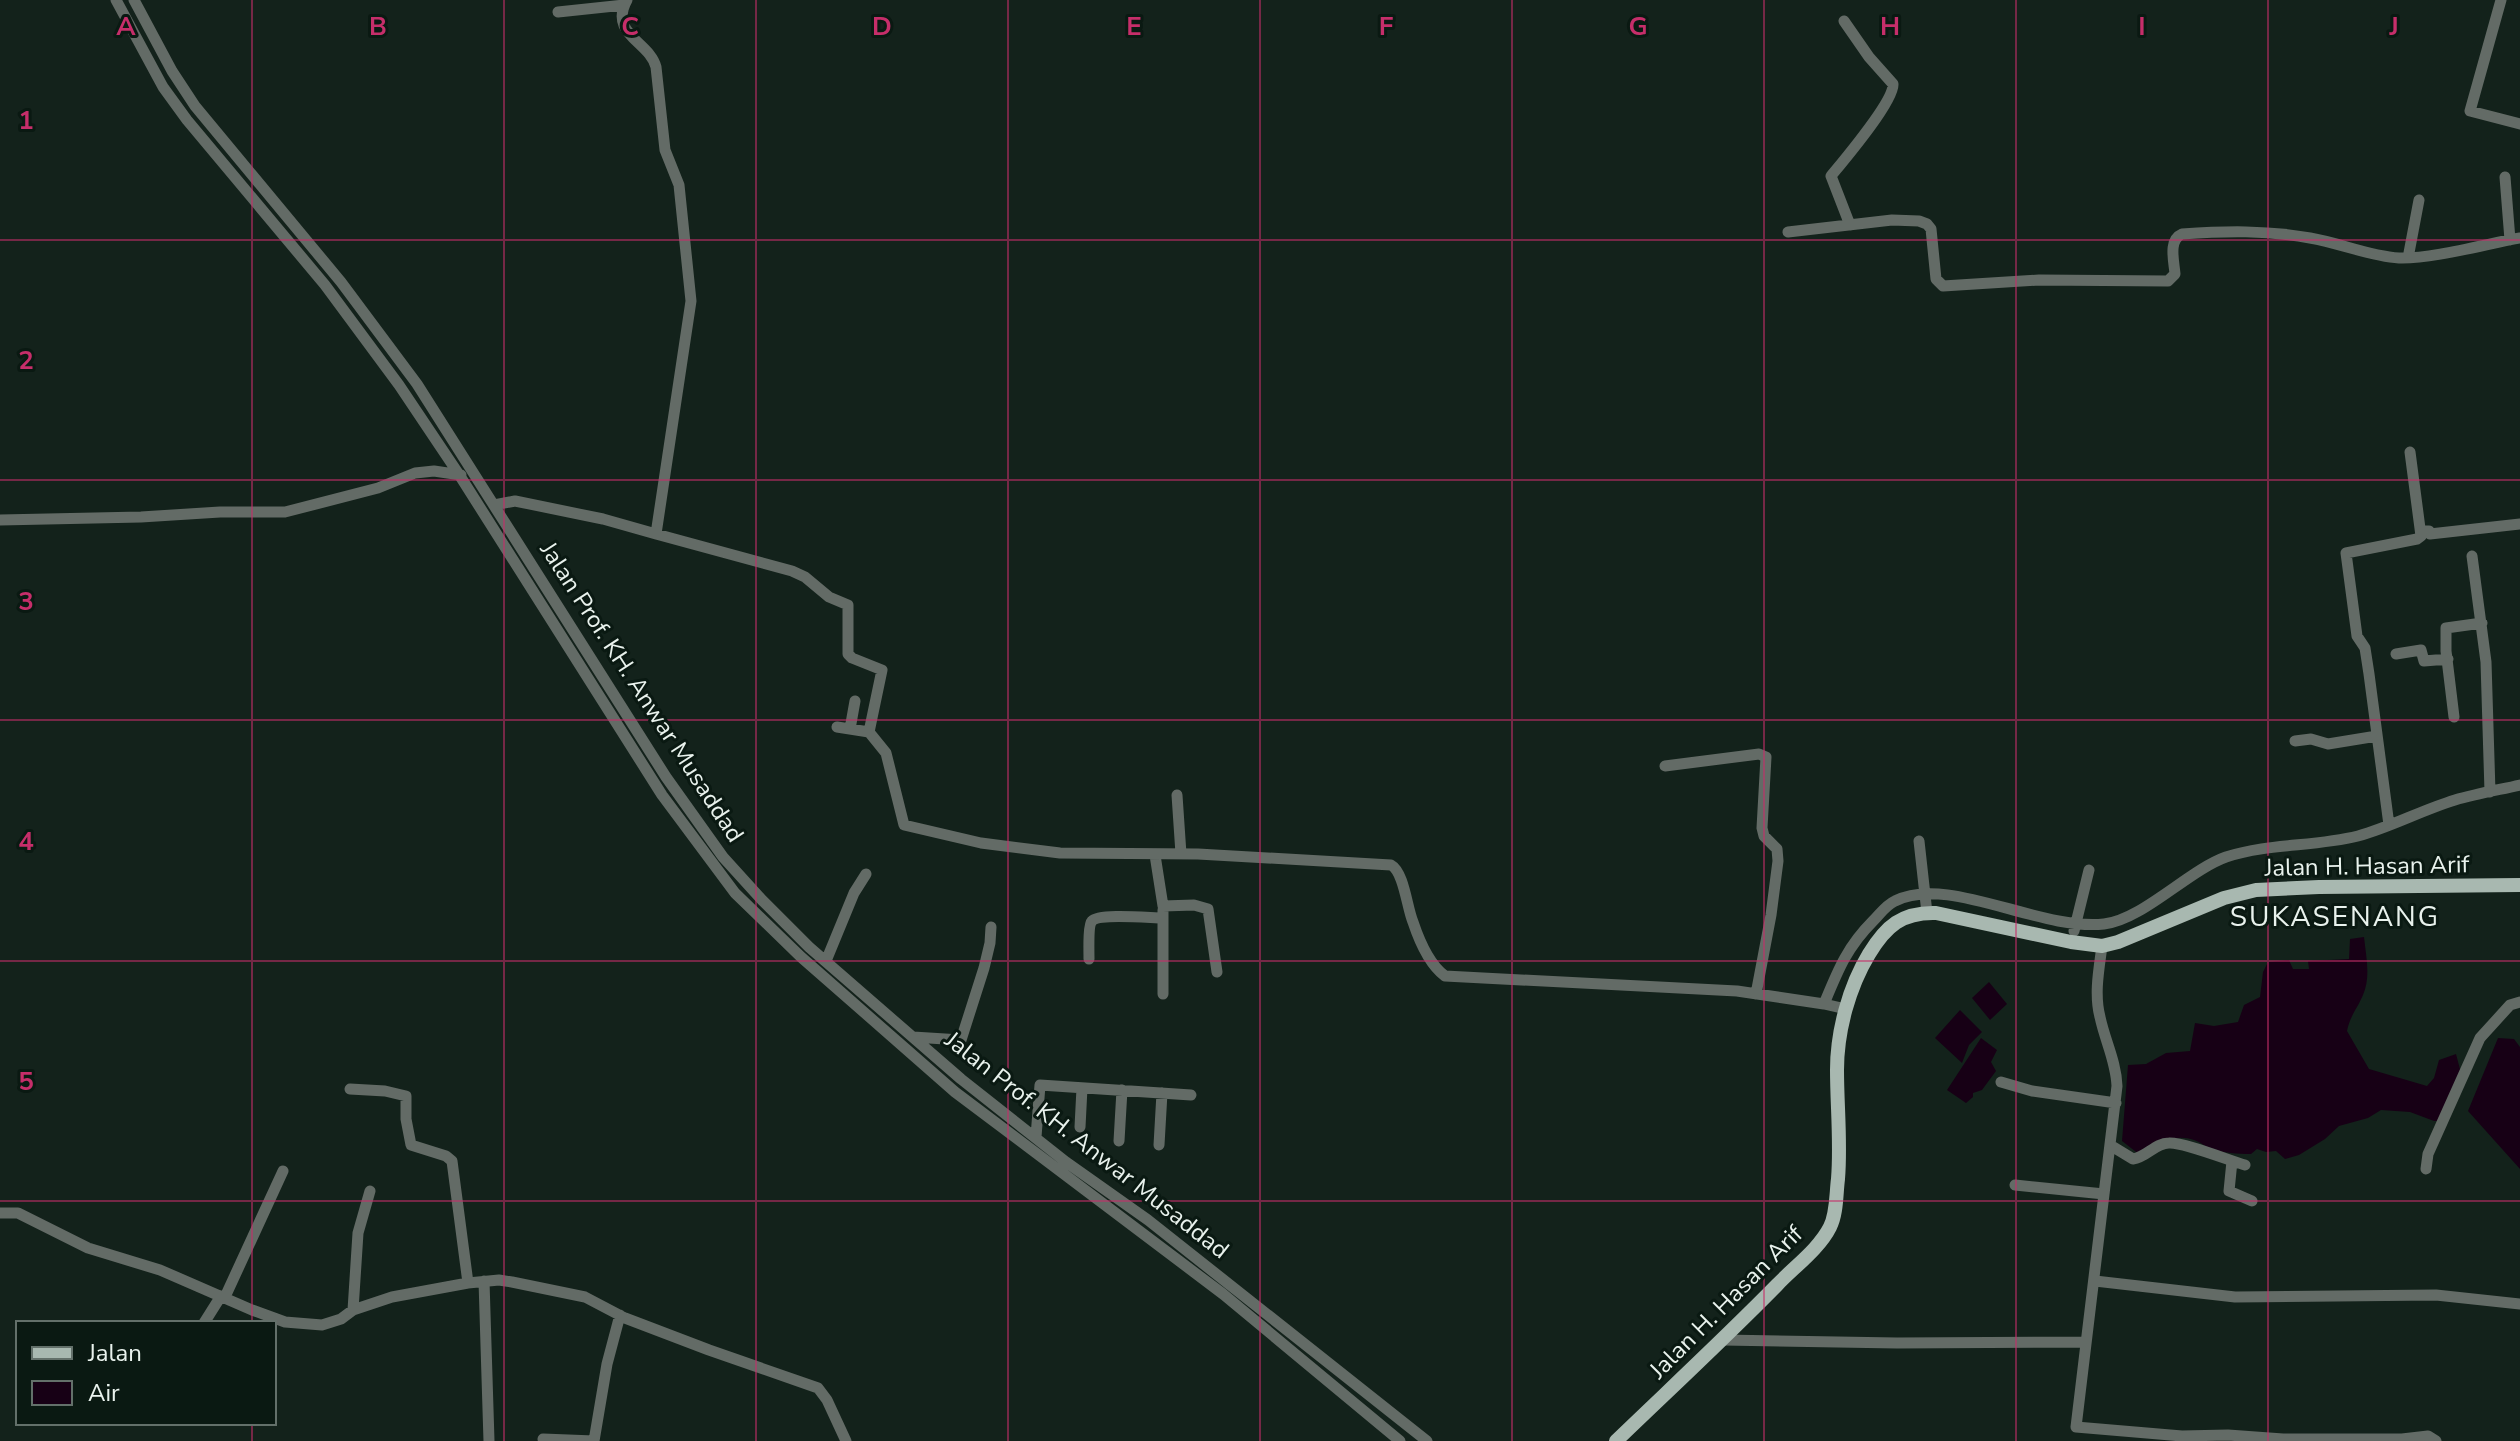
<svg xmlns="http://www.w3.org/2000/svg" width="2520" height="1441" viewBox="0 0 2520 1441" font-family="'Nunito Sans',sans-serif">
<rect width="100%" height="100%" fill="#13221b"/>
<path fill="#170015" d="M 2364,937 C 2366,956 2371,977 2363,995 C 2357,1009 2350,1016 2347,1031 L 2369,1069 L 2427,1086 L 2434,1078 L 2439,1060 L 2456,1054 L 2461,1073 L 2442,1121 L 2434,1121 L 2410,1112 L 2381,1110 L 2368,1118 L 2339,1126 L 2325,1139 L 2299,1155 L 2285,1159 L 2276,1151 L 2266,1152 L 2257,1149 L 2251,1154 C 2237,1154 2224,1153 2212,1149 C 2205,1147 2201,1142 2194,1140 C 2173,1133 2157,1144 2140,1155 L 2122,1141 L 2128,1065 L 2146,1064 L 2166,1053 L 2190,1051 L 2195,1023 L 2214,1026 L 2238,1022 L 2244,1005 L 2260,997 L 2263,972 L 2268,962 L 2289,960 L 2293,969 L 2309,969 L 2308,961 L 2349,959 L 2350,939 Z
M 1989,982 L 2007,1004 L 1990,1020 L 1972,998 Z
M 1960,1010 L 1982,1032 L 1969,1045 L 1962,1063 L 1935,1038 Z
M 1981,1038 L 1997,1050 L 1991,1062 L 1996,1071 L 1982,1090 L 1973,1093 L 1973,1097 L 1966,1103 L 1947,1090 Z
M 2498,1038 L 2514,1039 L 2520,1047 L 2520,1169 L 2468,1111 Z"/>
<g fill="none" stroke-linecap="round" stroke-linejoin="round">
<path stroke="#636b66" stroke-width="11" d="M 116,0 L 163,87 L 187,120 L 325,285 L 399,385 L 460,476 L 662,795 L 735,893 L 801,957 L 955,1092 L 1223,1294 L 1400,1441
M 134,0 L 172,71 L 195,106 L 341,282 L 417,384 L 666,777 L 723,857 L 762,900 L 809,947 L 961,1079 L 1066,1162 L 1148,1220 L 1427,1441
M 627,0 C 608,34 650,42 656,67 L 665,150 L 679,185 L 691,301 L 656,534 L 792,571 L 805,577 L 829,597 L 848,605 L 848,654 L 852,658 L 882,670 L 869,732 L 886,753 L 904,825 L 981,843 L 1060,853 L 1198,854 L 1391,865 C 1404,872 1407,908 1413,922 C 1419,940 1430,965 1445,976 L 1737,991 L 1824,1004 L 1846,1009
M 2501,0 L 2470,111 L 2520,124
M 558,12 L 624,5
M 1844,21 L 1869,57 L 1893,84 C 1894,101 1845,159 1831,176 L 1850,225
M 2505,177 L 2510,240
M 1788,232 L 1892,220 L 1919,221 L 1927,224 L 1931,229 L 1936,279 L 1943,286 L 2039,280 L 2168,281 L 2175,274 C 2174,261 2168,240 2182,234 C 2225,231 2267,230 2310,238 C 2340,243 2369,256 2399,258 C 2432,259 2486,244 2520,238
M 2408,258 L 2419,200
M 494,505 L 515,501 L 603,519 L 656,534
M 0,520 L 141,517 L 220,512 L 285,512 L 378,488 L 415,473 L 434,471 L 461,475
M 2421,531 L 2429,531 L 2430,534 L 2520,524
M 2472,556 L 2486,662 L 2490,792
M 2396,654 L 2421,650 L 2424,661 L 2448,659
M 2454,717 L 2446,651 L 2446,628 L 2482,623
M 837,727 L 869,732
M 850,729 L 855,701
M 2295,741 L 2311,739 L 2328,744 L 2377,736
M 1665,766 L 1759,754 L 1766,757 L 1762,828 L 1764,836 L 1777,849 L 1778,861 L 1771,915 L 1756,994
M 1177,795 L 1181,854
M 2389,825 L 2369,674 L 2365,648 L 2357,636 L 2346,553 L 2417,539 L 2421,536 L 2410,452
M 1919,841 L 1927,913
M 1155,855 L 1163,906 L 1194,905 L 1208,909 L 1217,972
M 1163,910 L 1163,994
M 2074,931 L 2089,870
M 2102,946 C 2099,969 2094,994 2100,1017 C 2105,1041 2116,1061 2117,1086 L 2076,1427 L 2182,1436 L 2228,1435 L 2283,1439 L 2402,1439 L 2428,1436 L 2436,1441
M 1089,959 C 1089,952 1088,925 1092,921 C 1099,913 1151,918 1163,918
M 826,961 L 854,893 L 866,874
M 1824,1004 C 1838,970 1847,947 1873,921 C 1880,914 1886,905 1895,901 C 1948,874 2039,931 2104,924 C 2142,920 2189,870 2226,857 C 2269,843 2314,847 2358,836 C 2391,827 2422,810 2455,800 C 2476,794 2498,790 2520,785
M 913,1037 L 961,1040 L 984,968 L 990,943 L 991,927
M 2001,1082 L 2032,1091 L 2116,1103
M 350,1089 L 385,1091 L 406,1096 L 406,1119 L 411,1145 L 446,1156 L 452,1161 L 468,1283
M 1080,1127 L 1082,1088
M 1036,1137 L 1040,1085 L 1191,1095
M 1119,1141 L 1122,1090
M 1159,1145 L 1162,1093
M 2110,1145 L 2133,1159 C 2147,1157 2155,1143 2169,1143 C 2183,1142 2228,1160 2245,1165
M 2232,1161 L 2229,1191 L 2252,1201
M 2426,1169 L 2428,1154 L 2480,1038 L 2510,1005 L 2520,1002
M 2015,1185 L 2104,1194
M 0,1213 L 18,1213 L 88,1248 L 160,1270 L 252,1310 L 285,1322 L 322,1325 L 341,1319 L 353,1310 L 392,1297 L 468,1283 L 499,1280 L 512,1282 L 585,1297 L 625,1318 L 709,1350 L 818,1388 L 827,1400 L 846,1441
M 484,1281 L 489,1441
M 2095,1281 L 2235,1297 L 2436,1295 L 2520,1304
M 225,1297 L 283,1171
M 353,1310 L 358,1233 L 370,1191
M 204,1323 L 221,1296
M 1723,1340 L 1897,1343 L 2086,1342
M 543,1439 L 594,1441 L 607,1364 L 620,1315"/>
<path stroke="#a8b8b0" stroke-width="14" d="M 1616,1441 C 1670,1389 1725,1338 1777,1285 C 1794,1267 1819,1249 1830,1227 C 1837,1213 1836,1194 1838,1179 C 1841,1142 1837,1106 1837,1070 C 1837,1031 1849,987 1869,954 C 1886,926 1902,912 1936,913 L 2071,942 L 2102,946 L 2118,942 L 2224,898 L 2256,890 L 2319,887 L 2520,885"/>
</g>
<path fill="none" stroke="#c62e6a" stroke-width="2" stroke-opacity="0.55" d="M 252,0 L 252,1323M 504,0 L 504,1441M 756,0 L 756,1441M 1008,0 L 1008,1441M 1260,0 L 1260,1441M 1512,0 L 1512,1441M 1764,0 L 1764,1441M 2016,0 L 2016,1441M 2268,0 L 2268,1441M 0,240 L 2520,240M 0,480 L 2520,480M 0,720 L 2520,720M 0,961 L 2520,961M 0,1201 L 2520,1201M 252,1423 L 252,1441"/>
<g text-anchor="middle" stroke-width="6" stroke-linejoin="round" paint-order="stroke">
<g font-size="24" fill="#e9f2ed" stroke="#0a1912">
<text transform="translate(642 692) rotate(57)" y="8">Jalan Prof. KH. Anwar Musaddad</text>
<text transform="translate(2367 866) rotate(-1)" y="8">Jalan H. Hasan Arif</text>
<text transform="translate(1087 1145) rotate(38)" y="8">Jalan Prof. KH. Anwar Musaddad</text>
<text transform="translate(1726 1302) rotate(-45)" y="8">Jalan H. Hasan Arif</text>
</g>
<g font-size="28" letter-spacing="2" fill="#e9f2ed" stroke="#0a1912">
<text x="2335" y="926">SUKASENANG</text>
</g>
</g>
<g font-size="26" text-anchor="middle" font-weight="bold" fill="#c62e6a" stroke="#0a1912" stroke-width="6" stroke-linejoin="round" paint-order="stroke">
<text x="126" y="35">A</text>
<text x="378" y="35">B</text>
<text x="630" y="35">C</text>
<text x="882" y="35">D</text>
<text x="1134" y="35">E</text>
<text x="1386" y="35">F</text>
<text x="1638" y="35">G</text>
<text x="1890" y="35">H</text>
<text x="2142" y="35">I</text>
<text x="2394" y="35">J</text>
<text x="26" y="129">1</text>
<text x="26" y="369">2</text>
<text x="26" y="610">3</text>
<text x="26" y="850">4</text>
<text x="26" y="1090">5</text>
</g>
<rect x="16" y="1321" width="260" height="104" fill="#0a1912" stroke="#63706a" stroke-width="2"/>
<rect x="32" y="1347" width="40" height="12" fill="#a8b8b0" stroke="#63706a" stroke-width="2"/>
<text x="88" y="1361" font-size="24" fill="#e9f2ed">Jalan</text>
<rect x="32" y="1381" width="40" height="24" fill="#170015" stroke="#63706a" stroke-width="2"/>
<text x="88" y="1401" font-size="24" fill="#e9f2ed">Air</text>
</svg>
